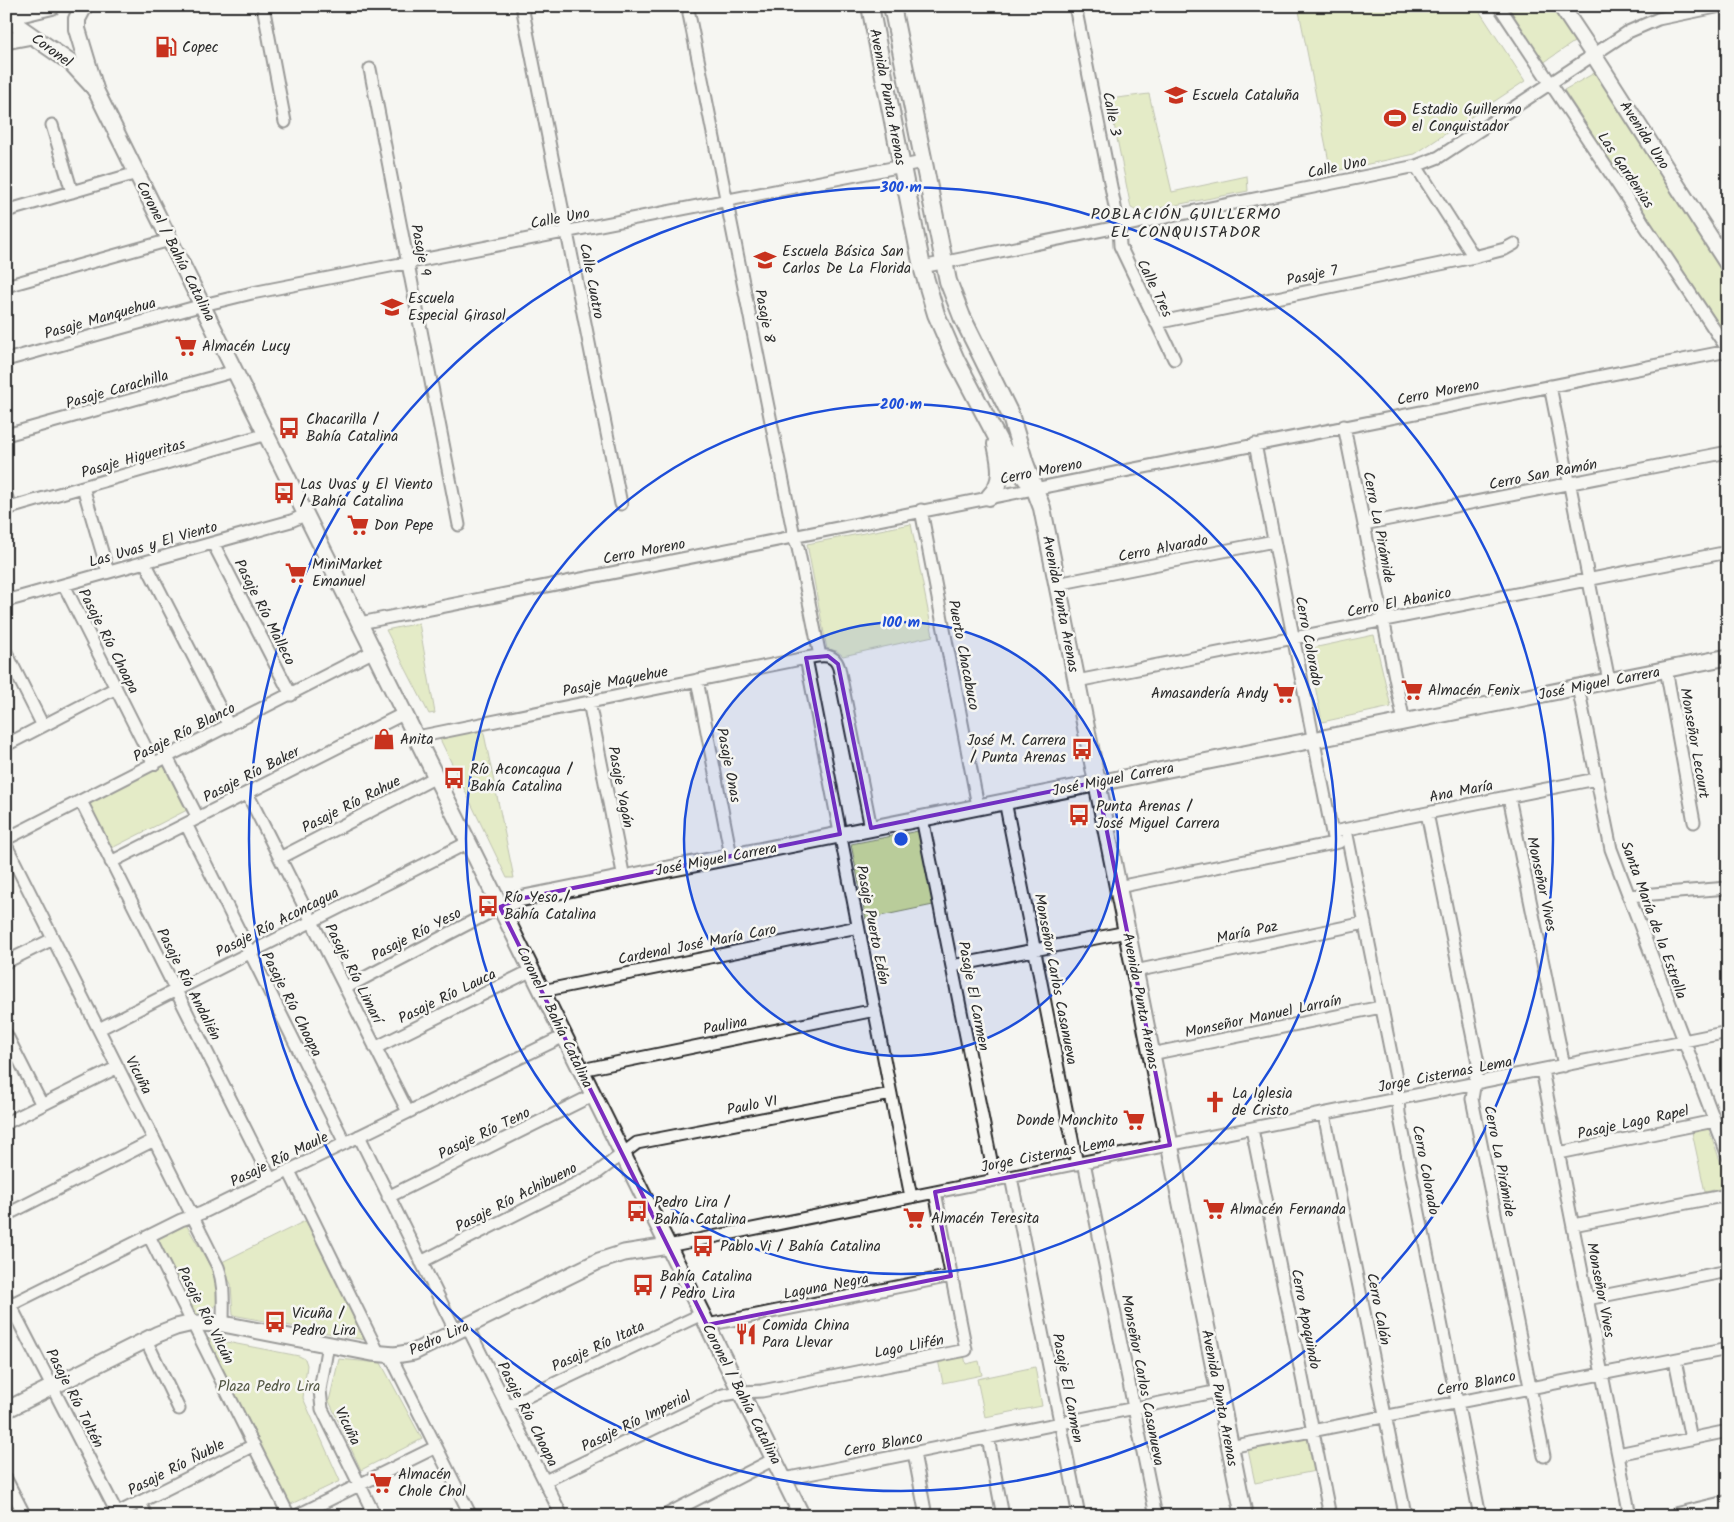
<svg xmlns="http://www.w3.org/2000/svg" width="1734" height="1522" viewBox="0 0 1734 1522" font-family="Kalam,sans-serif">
<rect width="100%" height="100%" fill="#f6f6f2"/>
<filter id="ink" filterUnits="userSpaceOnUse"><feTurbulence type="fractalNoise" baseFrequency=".02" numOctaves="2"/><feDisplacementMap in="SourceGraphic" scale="10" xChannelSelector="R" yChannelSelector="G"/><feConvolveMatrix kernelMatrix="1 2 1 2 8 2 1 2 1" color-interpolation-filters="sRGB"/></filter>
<g filter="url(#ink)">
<path fill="#cede92" stroke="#7c845e" d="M 1298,6 L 1476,6 L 1525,81 L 1415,154 L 1331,172 Z
M 1506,6 L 1554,6 L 1577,40 L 1543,63 Z
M 1598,71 L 1728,278 L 1728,336 L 1725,337 L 1564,90 Z
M 1149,94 L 1172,192 L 1247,176 L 1248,191 L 1139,212 L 1131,208 L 1109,99 Z
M 911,524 L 933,636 L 843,656 L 837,651 L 827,649 L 807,544 Z
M 419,623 L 435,713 L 429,714 L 386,630 Z
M 1374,635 L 1391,707 L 1322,722 L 1308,649 Z
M 483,729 L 514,878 L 507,878 L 440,739 Z
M 163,764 L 187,810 L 112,848 L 89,803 Z
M 918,831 L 933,905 L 866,919 L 851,844 Z
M 1708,1127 L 1728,1183 L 1728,1187 L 1705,1192 L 1692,1132 Z
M 307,1220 L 365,1340 L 233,1315 L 231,1284 L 220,1263 Z
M 181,1225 L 187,1226 L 216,1276 L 218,1301 L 211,1312 L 195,1316 L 157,1242 L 159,1236 Z
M 206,1338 L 299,1356 L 305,1359 L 307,1365 L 303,1398 L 340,1481 L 289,1505 Z
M 964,1355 L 966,1364 L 979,1361 L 982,1375 L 943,1383 L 938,1360 Z
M 339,1359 L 381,1363 L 422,1439 L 361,1470 L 329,1401 Z
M 1035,1367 L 1042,1406 L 985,1417 L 977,1379 Z
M 1308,1437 L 1315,1471 L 1255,1483 L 1248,1450 Z
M 1323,1508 L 1325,1516 L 1284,1516 Z"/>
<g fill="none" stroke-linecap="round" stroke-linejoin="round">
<g stroke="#2b2b2b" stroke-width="15">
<path id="minor" d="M 263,6 L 285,122
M 522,6 L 621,504
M 1075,6 L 1119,227 L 1120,246 L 1174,359
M 1499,6 L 1728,350
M 689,14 L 794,536 L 798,548 L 820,656
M 370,69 L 459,525
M 52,125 L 72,192
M 1416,166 L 1474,257
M 6,211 L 137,173
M 922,267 L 1416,166 L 1439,157 L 1628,32 L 1658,19 L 1721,6
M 6,286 L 170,240
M 1156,323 L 1474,257 L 1505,249 L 1514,244
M 6,360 L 203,305 L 252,293 L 923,162
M 1550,386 L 1609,681
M 1344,426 L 1404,722
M 6,435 L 235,371
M 1255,444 L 1334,843
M 83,487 L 108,572
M 6,495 L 10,508
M 6,509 L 267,434
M 921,510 L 978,806
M 1364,524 L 1728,452
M 213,543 L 291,695
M 145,562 L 229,726
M 1057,584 L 1274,541
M 64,585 L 154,764
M 6,601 L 291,521 L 307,514
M 360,623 L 1728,351
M 6,652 L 43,726
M 806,658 L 911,1197
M 1666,669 L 1694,822
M 697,680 L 731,856
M 1077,681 L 1728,552
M 1578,687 L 1611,849 L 1728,1156
M 589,702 L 624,878
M 417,737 L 806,658 C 819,656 834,651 839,668 L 871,828
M 6,745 L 116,688
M 167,757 L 198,818
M 247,793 L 408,1112
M 1509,797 L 1564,1066
M 81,801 L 271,1180
M 1005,801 L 1077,1164
M 1427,813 L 1478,1063 L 1472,1099 L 1544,1456
M 922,818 L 995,1180
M 186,824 L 345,1143
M 1346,830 L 1397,1083 L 1399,1113 L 1480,1516
M 1338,831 L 1596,779
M 6,839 L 374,651
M 6,845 L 218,1267 C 225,1286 223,1304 223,1324
M 280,858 L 436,777
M 111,862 L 405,713
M 1118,887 L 1339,842
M 1628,896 L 1728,888
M 6,962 L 53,939
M 952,966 L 1127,932
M 1135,971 L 1365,923
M 345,988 L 500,907
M 542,991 L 858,927
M 99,1029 L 469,842
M 6,1034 L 42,1105
M 375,1048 L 532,970
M 1151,1054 L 1381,1007
M 581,1070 L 875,1010
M 1542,1070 L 1630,1516
M 1324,1114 L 1404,1509
M 6,1123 L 118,1067
M 1252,1129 L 1330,1516
M 359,1136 L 456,1332
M 1559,1153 L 1714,1121
M 1084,1162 L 1156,1516
M 289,1171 L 379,1354
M 1011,1177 L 1079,1516
M 388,1197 L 593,1095
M 6,1215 L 154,1140
M 1573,1225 L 1728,1195
M 149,1236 L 289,1516
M 668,1246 L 1728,1032
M 421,1262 L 597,1173 L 637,1143 L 891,1094
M 6,1297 L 117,1513
M 1587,1299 L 1728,1271
M 6,1307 L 181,1220 L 202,1213 L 564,1036
M 707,1325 L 951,1276
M 467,1326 L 562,1516
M 146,1340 L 179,1409
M 328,1344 L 320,1390 L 322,1409 L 375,1516
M 390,1355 L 471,1516
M 1675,1360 L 1691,1439
M 507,1406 L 702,1314
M 988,1438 L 1003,1516
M 1230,1447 L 1728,1349
M 914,1453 L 926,1516
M 1618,1454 L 1728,1431
M 6,1479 L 25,1516
M 784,1479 L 1219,1391
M 545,1481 L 723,1395 L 741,1392 L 762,1391 L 966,1350 L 935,1192
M 140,1502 L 146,1516
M 112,1516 L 254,1445
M 296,1516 L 436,1447
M 664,1516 L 774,1459"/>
</g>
<g stroke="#2b2b2b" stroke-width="19">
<path id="tertiary" d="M 1561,6 L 1593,54 L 1728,265
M 6,14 L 18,26 L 71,63 L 95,89 L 802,1516
M 6,41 L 32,36
M 500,907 L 519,899 L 1728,657
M 6,1410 L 158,1334 L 176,1327 L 193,1323 L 223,1324 L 372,1353 L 395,1355 L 414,1352 L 599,1261 L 624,1253 L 668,1246"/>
</g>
<g stroke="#2b2b2b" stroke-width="20">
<path id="secondary" d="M 84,6 L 77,19 L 77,29 L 95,89
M 870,6 L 922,267 L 936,314 L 956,360 L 1003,449 L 1027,480
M 892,6 L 948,281 L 962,317 L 1010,414 L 1025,463 L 1042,508 L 1244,1516
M 6,17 L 52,6
M 989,497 C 1005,482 1000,463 996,444
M 1677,1516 L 1728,1504"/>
</g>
<use href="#minor" stroke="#f6f6f2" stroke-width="11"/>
<use href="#tertiary" stroke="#f6f6f2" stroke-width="15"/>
<use href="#secondary" stroke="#f6f6f2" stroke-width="16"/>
</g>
</g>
<path d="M0 0H1734V1522H0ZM 828,656 L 838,664 L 871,828 L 1097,782 L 1170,1145 L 935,1192 L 951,1276 L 707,1325 L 500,907 L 519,899 L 840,834 L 806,658 Z" fill="#f6f6f2" fill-opacity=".55" fill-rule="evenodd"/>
<path fill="none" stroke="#7b2cbf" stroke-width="4" stroke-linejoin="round" d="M 828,656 L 838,664 L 871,828 L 1097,782 L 1170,1145 L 935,1192 L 951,1276 L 707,1325 L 500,907 L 519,899 L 840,834 L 806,658 Z"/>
<circle cx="901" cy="839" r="217" fill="#1d4ed8" fill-opacity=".12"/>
<g fill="none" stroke="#1d4ed8" stroke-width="2.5">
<circle cx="901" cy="839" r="217"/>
<circle cx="901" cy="839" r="435"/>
<circle cx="901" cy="839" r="652"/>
</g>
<defs>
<g id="fuel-bare" transform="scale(1.725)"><path d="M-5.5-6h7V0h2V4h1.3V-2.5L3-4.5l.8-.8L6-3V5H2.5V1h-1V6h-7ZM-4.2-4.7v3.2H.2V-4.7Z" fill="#c8321e" stroke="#f6f6f2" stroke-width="2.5" paint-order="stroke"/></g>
<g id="school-bare" transform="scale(1.725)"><path d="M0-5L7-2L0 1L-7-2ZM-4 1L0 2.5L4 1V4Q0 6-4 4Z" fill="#c8321e" stroke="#f6f6f2" stroke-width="2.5" paint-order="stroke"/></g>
<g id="stadium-bare" transform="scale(1.725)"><path d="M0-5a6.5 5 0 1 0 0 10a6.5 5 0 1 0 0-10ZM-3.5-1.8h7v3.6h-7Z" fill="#c8321e" stroke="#f6f6f2" stroke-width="2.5" paint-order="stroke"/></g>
<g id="supermarket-bare" transform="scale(1.725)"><path d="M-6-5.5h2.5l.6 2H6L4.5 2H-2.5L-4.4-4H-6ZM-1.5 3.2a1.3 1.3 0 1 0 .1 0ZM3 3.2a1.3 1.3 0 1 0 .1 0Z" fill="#c8321e" stroke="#f6f6f2" stroke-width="2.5" paint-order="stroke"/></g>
<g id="bus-bare" transform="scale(1.725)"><path d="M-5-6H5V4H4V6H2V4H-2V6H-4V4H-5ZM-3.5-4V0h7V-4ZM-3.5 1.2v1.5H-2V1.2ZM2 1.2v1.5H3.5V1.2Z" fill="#c8321e" stroke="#f6f6f2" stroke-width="2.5" paint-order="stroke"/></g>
<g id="shop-bare" transform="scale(1.725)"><path d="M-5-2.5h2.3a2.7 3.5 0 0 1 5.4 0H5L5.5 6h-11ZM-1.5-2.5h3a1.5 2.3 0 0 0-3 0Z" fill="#c8321e" stroke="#f6f6f2" stroke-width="2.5" paint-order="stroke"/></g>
<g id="church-bare" transform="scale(1.725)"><path d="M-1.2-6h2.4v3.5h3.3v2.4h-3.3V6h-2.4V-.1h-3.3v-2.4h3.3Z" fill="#c8321e" stroke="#f6f6f2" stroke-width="2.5" paint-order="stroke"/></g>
<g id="restaurant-bare" transform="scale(1.725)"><path d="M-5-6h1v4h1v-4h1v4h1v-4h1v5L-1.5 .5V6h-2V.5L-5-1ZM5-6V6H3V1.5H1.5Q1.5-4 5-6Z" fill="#c8321e" stroke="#f6f6f2" stroke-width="2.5" paint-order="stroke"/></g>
</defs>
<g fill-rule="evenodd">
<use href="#fuel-bare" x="166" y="47"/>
<use href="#school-bare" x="1176" y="95"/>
<use href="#stadium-bare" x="1395" y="118"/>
<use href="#school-bare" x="765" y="260"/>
<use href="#school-bare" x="392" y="307"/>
<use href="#supermarket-bare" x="186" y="346"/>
<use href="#bus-bare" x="289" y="428"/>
<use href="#bus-bare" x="284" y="493"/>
<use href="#supermarket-bare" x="358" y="525"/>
<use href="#supermarket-bare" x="296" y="573"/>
<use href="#supermarket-bare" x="1412" y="690"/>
<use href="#supermarket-bare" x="1284" y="693"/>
<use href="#shop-bare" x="384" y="739"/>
<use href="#bus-bare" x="1082" y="749"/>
<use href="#bus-bare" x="454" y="778"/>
<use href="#bus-bare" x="1079" y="815"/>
<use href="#bus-bare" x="488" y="906"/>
<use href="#church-bare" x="1215" y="1102"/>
<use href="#supermarket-bare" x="1134" y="1120"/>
<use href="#supermarket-bare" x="1214" y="1209"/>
<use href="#bus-bare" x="637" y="1211"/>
<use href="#supermarket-bare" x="914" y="1218"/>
<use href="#bus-bare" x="703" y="1246"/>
<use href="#bus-bare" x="643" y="1285"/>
<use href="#bus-bare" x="275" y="1322"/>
<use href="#restaurant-bare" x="746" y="1334"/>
<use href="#supermarket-bare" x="381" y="1483"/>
</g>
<g text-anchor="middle" stroke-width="5" stroke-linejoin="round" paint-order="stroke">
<g font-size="15" fill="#2b2b2b" stroke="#f6f6f2" text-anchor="start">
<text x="182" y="52">Copec</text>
<text x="1192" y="100">Escuela Cataluña</text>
<text x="1412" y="114">Estadio Guillermo<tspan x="1412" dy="17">el Conquistador</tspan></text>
<text x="782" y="256">Escuela Básica San<tspan x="782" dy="17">Carlos De La Florida</tspan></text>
<text x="408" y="303">Escuela<tspan x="408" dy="17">Especial Girasol</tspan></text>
<text x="202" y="351">Almacén Lucy</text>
<text x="306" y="424">Chacarilla /<tspan x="306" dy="17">Bahía Catalina</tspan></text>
<text x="300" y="489">Las Uvas y El Viento<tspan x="300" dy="17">/ Bahía Catalina</tspan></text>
<text x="374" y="530">Don Pepe</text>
<text x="312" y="569">MiniMarket<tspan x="312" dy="17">Emanuel</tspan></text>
<text x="1428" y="695">Almacén Fenix</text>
<text x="1268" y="698" text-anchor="end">Amasandería Andy</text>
<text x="400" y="744">Anita</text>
<text x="1066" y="745" text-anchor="end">José M. Carrera<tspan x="1066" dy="17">/ Punta Arenas</tspan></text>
<text x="470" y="774">Río Aconcagua /<tspan x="470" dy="17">Bahía Catalina</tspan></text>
<text x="1096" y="811">Punta Arenas /<tspan x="1096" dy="17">José Miguel Carrera</tspan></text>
<text x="504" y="902">Río Yeso /<tspan x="504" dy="17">Bahía Catalina</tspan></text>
<text x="1232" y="1098">La Iglesia<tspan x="1232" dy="17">de Cristo</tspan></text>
<text x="1118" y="1125" text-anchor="end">Donde Monchito</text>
<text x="654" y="1207">Pedro Lira /<tspan x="654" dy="17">Bahía Catalina</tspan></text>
<text x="1230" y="1214">Almacén Fernanda</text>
<text x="931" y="1223">Almacén Teresita</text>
<text x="720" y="1251">Pablo Vi / Bahía Catalina</text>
<text x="660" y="1281">Bahía Catalina<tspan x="660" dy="17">/ Pedro Lira</tspan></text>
<text x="292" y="1318">Vicuña /<tspan x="292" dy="17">Pedro Lira</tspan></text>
<text x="762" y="1330">Comida China<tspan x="762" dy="17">Para Llevar</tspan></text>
<text x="398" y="1479">Almacén<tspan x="398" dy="17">Chole Chol</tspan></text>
</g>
<g font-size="15" fill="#2b2b2b" stroke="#f6f6f2">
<text transform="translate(52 50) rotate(36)" y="5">Coronel</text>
<text transform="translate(888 97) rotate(79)" y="5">Avenida Punta Arenas</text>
<text transform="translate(1112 114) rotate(79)" y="5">Calle 3</text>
<text transform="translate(1645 135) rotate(57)" y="5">Avenida Uno</text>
<text transform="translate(1337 167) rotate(-12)" y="5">Calle Uno</text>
<text transform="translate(1626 170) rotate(56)" y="5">Las Gardenias</text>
<text transform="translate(560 218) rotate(-11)" y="5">Calle Uno</text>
<text transform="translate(421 250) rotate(79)" y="5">Pasaje 9</text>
<text transform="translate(176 251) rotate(63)" y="5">Coronel / Bahía Catalina</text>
<text transform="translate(1312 275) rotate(-12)" y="5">Pasaje 7</text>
<text transform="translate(592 281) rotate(79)" y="5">Calle Cuatro</text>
<text transform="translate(1155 288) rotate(64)" y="5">Calle Tres</text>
<text transform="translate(765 316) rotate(79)" y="5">Pasaje 8</text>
<text transform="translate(100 318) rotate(-16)" y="5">Pasaje Manquehua</text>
<text transform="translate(117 389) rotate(-16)" y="5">Pasaje Carachilla</text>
<text transform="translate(1438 392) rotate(-11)" y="5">Cerro Moreno</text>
<text transform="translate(133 458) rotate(-16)" y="5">Pasaje Higueritas</text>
<text transform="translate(1041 471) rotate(-11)" y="5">Cerro Moreno</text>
<text transform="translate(1543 474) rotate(-11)" y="5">Cerro San Ramón</text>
<text transform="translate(1379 527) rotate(79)" y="5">Cerro La Pirámide</text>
<text transform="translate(153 544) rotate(-16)" y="5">Las Uvas y El Viento</text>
<text transform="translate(1163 548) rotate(-11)" y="5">Cerro Alvarado</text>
<text transform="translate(644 551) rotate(-11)" y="5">Cerro Moreno</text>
<text transform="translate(1399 602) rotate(-11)" y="5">Cerro El Abanico</text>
<text transform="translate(1061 604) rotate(79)" y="5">Avenida Punta Arenas</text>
<text transform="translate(265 612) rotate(63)" y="5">Pasaje Río Malleco</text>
<text transform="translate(109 641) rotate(63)" y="5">Pasaje Río Choapa</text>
<text transform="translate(1309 641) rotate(79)" y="5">Cerro Colorado</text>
<text transform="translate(964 655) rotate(79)" y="5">Puerto Chacabuco</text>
<text transform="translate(615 681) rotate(-11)" y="5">Pasaje Maquehue</text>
<text transform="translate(1599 683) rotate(-11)" y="5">José Miguel Carrera</text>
<text transform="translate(184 732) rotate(-27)" y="5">Pasaje Río Blanco</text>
<text transform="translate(1695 743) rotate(80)" y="5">Monseñor Lecourt</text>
<text transform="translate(729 765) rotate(79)" y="5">Pasaje Onas</text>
<text transform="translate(251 774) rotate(-27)" y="5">Pasaje Río Baker</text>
<text transform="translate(1113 779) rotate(-11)" y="5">José Miguel Carrera</text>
<text transform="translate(621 787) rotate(79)" y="5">Pasaje Yagán</text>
<text transform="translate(1461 791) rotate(-11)" y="5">Ana María</text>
<text transform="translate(351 804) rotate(-27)" y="5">Pasaje Río Rahue</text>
<text transform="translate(716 859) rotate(-11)" y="5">José Miguel Carrera</text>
<text transform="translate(1542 884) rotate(78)" y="5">Monseñor Vives</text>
<text transform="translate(1654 920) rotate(70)" y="5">Santa María de la Estrella</text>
<text transform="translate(277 922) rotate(-27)" y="5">Pasaje Río Aconcagua</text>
<text transform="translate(873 925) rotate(79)" y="5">Pasaje Puerto Edén</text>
<text transform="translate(1247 932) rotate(-12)" y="5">María Paz</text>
<text transform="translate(416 934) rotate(-27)" y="5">Pasaje Río Yeso</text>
<text transform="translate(697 944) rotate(-11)" y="5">Cardenal José María Caro</text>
<text transform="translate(354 973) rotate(63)" y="5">Pasaje Río Limarí</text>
<text transform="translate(1056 979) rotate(79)" y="5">Monseñor Carlos Casanueva</text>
<text transform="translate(189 984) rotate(63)" y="5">Pasaje Río Andalién</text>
<text transform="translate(447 996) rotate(-26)" y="5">Pasaje Río Lauca</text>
<text transform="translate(974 996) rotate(79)" y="5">Pasaje El Carmen</text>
<text transform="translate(1141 1001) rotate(79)" y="5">Avenida Punta Arenas</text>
<text transform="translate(292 1004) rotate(63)" y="5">Pasaje Río Choapa</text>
<text transform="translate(1263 1016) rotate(-12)" y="5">Monseñor Manuel Larraín</text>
<text transform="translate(555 1017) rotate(64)" y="5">Coronel / Bahía Catalina</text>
<text transform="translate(725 1025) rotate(-11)" y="5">Paulina</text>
<text transform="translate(1445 1074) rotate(-11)" y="5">Jorge Cisternas Lema</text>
<text transform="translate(139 1075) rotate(63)" y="5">Vicuña</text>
<text transform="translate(752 1105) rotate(-11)" y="5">Paulo VI</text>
<text transform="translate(1633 1122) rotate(-12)" y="5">Pasaje Lago Rapel</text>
<text transform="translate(484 1133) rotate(-26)" y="5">Pasaje Río Teno</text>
<text transform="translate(1048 1154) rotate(-11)" y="5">Jorge Cisternas Lema</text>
<text transform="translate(279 1159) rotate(-26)" y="5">Pasaje Río Maule</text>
<text transform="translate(1500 1161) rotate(79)" y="5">Cerro La Pirámide</text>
<text transform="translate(1426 1170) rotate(79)" y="5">Cerro Colorado</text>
<text transform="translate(516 1197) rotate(-27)" y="5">Pasaje Río Achibueno</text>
<text transform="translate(826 1286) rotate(-11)" y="5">Laguna Negra</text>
<text transform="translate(1601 1290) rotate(79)" y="5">Monseñor Vives</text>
<text transform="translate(1379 1309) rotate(79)" y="5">Cerro Calán</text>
<text transform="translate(206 1315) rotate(63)" y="5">Pasaje Río Vilcún</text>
<text transform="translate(1306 1319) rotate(79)" y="5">Cerro Apoquindo</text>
<text transform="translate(439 1338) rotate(-24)" y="5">Pedro Lira</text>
<text transform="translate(598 1346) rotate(-25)" y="5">Pasaje Río Itata</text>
<text transform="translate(909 1346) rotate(-11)" y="5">Lago Llifén</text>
<text transform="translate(1143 1380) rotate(79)" y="5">Monseñor Carlos Casanueva</text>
<text transform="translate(1476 1383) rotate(-11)" y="5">Cerro Blanco</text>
<text transform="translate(1068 1388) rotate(79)" y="5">Pasaje El Carmen</text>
<text transform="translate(742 1394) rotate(63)" y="5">Coronel / Bahía Catalina</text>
<text transform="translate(75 1398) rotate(63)" y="5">Pasaje Río Toltén</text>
<text transform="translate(1220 1398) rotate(79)" y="5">Avenida Punta Arenas</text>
<text transform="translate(528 1414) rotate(63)" y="5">Pasaje Río Choapa</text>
<text transform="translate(636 1421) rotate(-26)" y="5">Pasaje Río Imperial</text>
<text transform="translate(348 1426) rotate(64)" y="5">Vicuña</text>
<text transform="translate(883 1444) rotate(-11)" y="5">Cerro Blanco</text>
<text transform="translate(176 1467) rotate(-27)" y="5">Pasaje Río Ñuble</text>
</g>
<g font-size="15" fill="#545845" stroke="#f6f6f2">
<text x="269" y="1391">Plaza Pedro Lira</text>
</g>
<g font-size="16" letter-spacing="1" fill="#2b2b2b" stroke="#f6f6f2">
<text x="1186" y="219">POBLACIÓN GUILLERMO<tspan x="1186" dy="18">EL CONQUISTADOR</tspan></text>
</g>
</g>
<circle cx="901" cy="839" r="8" fill="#1d4ed8" stroke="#f6f6f2" stroke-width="2.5"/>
<g font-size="15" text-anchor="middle" font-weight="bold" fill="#1d4ed8" stroke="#f6f6f2" stroke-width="5" stroke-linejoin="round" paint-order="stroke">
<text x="901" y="192">300 m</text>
<text x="901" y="409">200 m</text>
<text x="901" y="627">100 m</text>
</g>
<rect width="1734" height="1522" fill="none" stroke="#f6f6f2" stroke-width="25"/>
<rect x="12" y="12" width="1709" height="1497" fill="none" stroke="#2b2b2b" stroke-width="2" filter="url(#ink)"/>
</svg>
